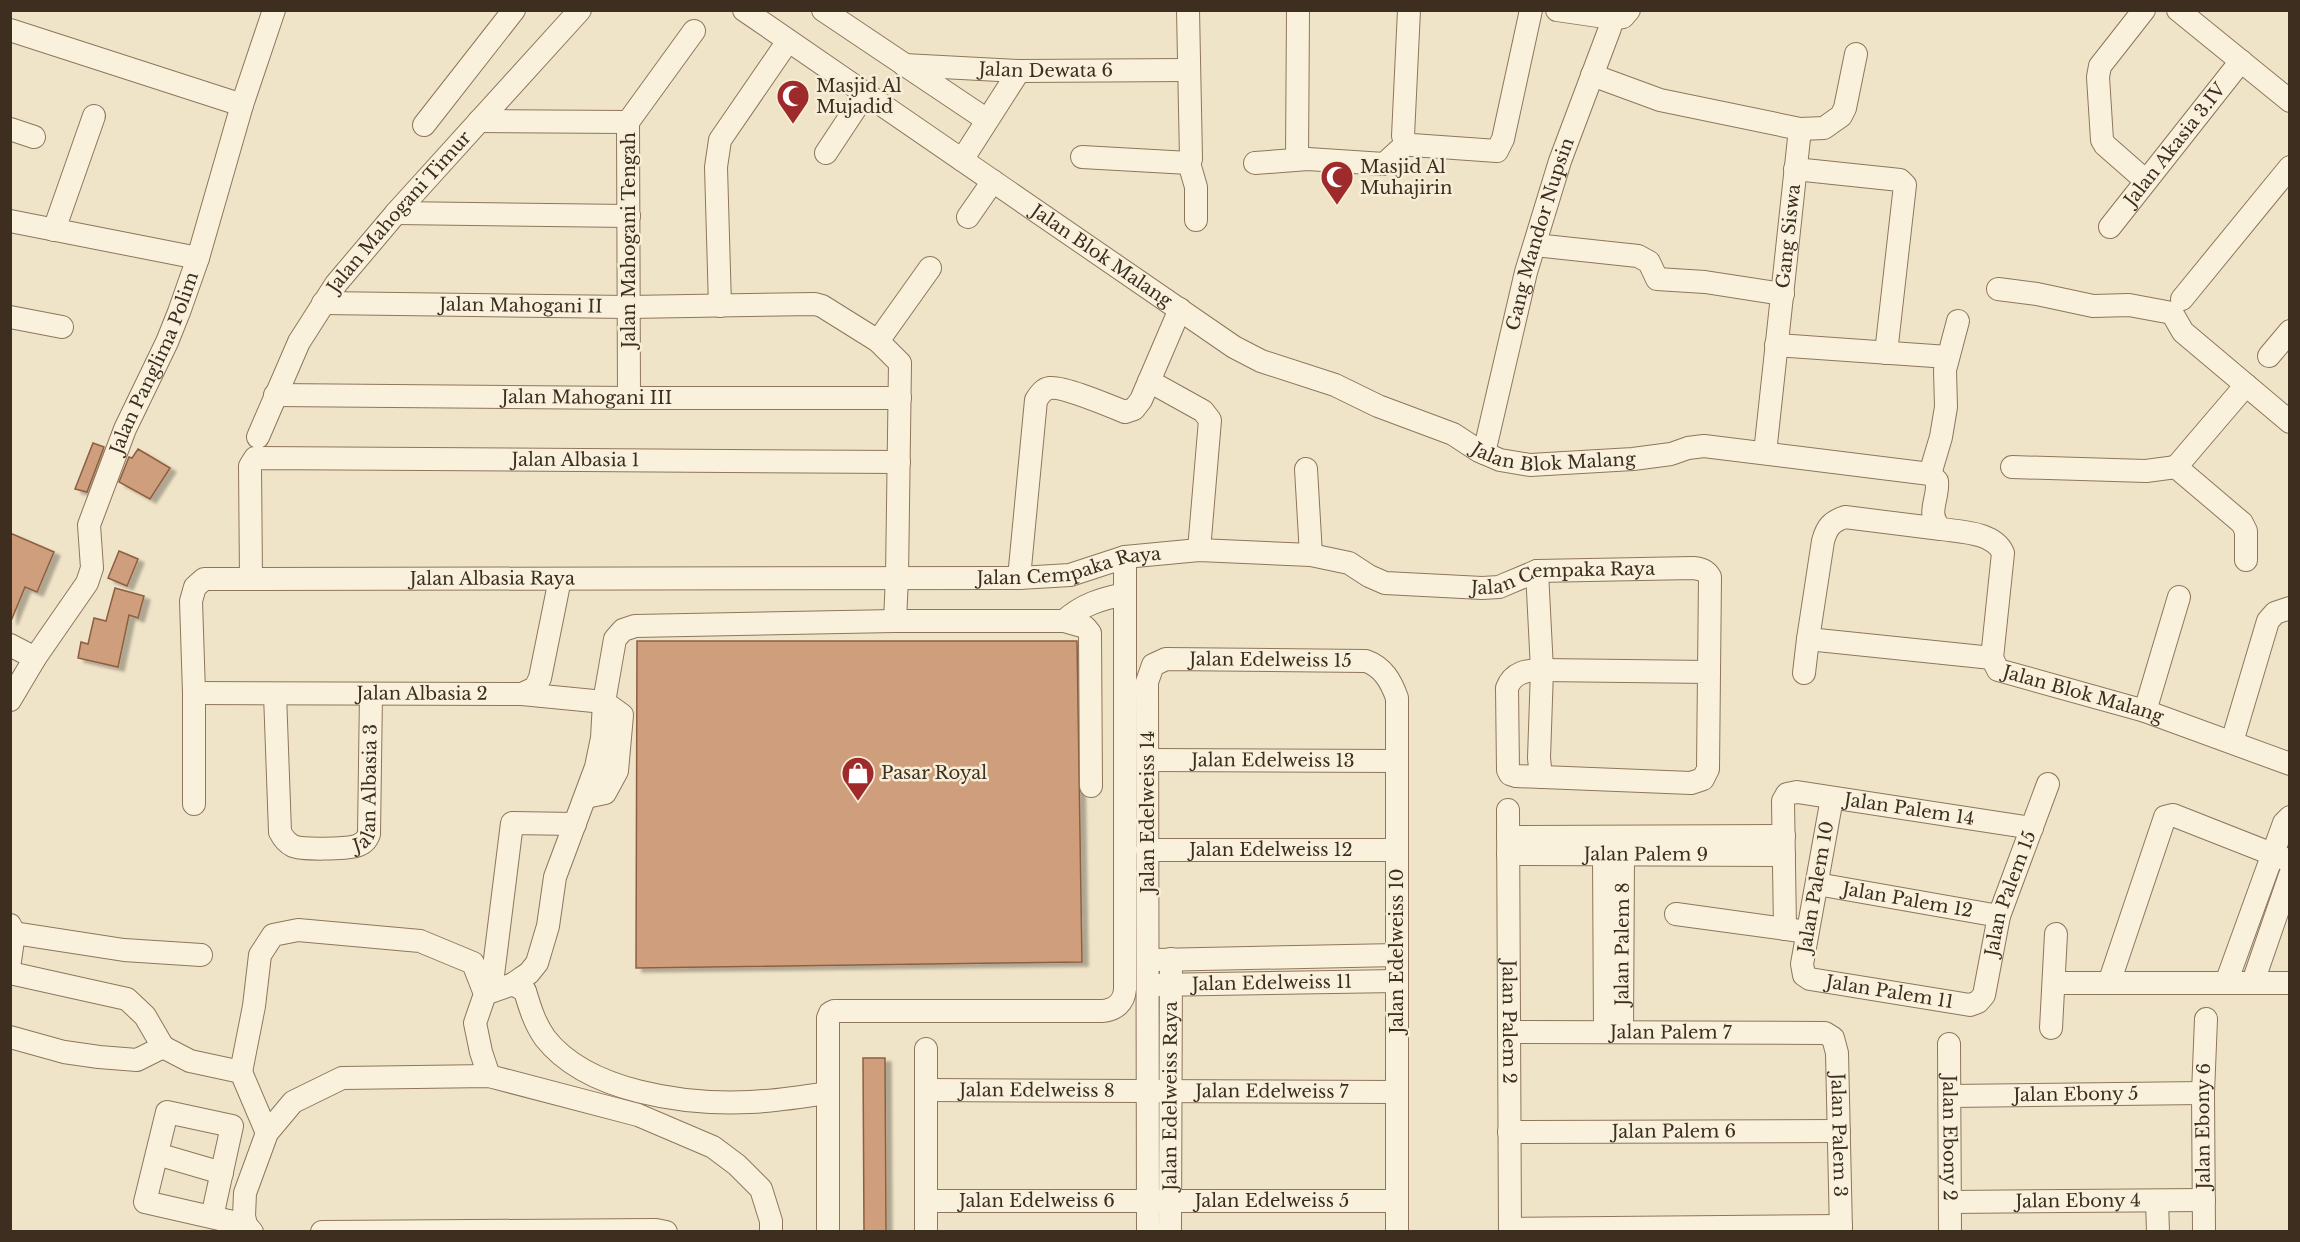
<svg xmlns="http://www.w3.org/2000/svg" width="2300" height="1242" viewBox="0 0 2300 1242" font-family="'Libre Baskerville',serif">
<defs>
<filter id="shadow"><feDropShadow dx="6" dy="4" stdDeviation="1.5" flood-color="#0004"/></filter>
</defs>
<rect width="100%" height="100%" fill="#f0e4c8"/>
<path fill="#cf9f7d" stroke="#8d5f41" stroke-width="1.5" filter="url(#shadow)" d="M 93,443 L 104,447 L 87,492 L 75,489 Z
M 138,449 L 170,468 L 150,499 L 119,482 L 129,457 L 132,458 Z
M 10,533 L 54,552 L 37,592 L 25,587 L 11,621 Z
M 119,551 L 138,559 L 127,586 L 108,578 Z
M 115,588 L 144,596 L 138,618 L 129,615 L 118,667 L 78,658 L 81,642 L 88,644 L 94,618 L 106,621 Z
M 637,641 L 1077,641 L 1082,962 L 636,968 Z
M 863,1058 L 885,1058 L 886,1232 L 864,1232 Z"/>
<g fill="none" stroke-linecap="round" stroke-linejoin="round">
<g stroke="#8d765c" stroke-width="24">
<g id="minor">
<path id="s1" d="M 744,10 L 1234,347 L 1261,361 L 1335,385 L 1378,406 L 1453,434 L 1479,451 L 1500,460 L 1530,465 L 1633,459 L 1671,454 L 1688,448 L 1704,446 L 1930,474 L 1937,481 C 1939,500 1925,513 1941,529 C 1961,532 1994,532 2003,553 L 1992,658 L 1998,670 L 2145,711 L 2290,764"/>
<path d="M 823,10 L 987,120"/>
<path d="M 1409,10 L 1403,136 L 1407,143 L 1412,145 L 1497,151 L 1503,139 L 1531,10"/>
<path d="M 1557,10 L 1605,17 L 1609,20 L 1623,17 L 1629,10"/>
<path d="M 2144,10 L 2100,66 L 2098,77 L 2102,140 L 2105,145 L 2146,181"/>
<path d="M 2178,10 L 2290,101"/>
<path d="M 10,30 L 242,105"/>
<path id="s2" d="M 904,65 L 1019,71 L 1188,70"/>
<path d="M 1592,75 L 1660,100 L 1800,129 L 1824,128 L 1841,116 L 1845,108 L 1856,54"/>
<path d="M 479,121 L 628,122"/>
<path d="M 424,125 L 514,10"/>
<path d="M 10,129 L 34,137"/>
<path d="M 826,153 L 865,94"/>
<path d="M 1082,157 L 1189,163 L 1191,159 L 1188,10"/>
<path d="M 1297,159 L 1298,10"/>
<path d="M 962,160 L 1019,71"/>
<path d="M 1189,163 L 1196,187 L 1196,220"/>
<path d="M 1255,163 L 1308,159 L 1384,164 L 1407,143"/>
<path d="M 1795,169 L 1900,180 L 1905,185 L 1886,353"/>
<path d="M 396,213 L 629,216"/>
<path d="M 968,217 L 993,181"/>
<path d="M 10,221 L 198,258"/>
<path id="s3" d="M 2110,227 L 2241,61"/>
<path d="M 54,230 L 94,116"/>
<path d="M 1535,245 L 1638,256 L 1649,262 L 1657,279 L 1705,282 L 1783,294"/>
<path d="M 1998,289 L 2037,294 L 2093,306 L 2129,305 L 2172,313 L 2183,332 L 2290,422"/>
<path d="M 2182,299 L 2290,167"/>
<path id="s4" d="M 323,303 L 629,307 L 815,304 L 822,306 L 878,341 L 900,363 L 897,577 L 895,621"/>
<path d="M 720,306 L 716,167 L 720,140 L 788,41"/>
<path d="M 10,317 L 62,327"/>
<path d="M 878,341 L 930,268"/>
<path d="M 1776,345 L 1948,357"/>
<path d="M 2269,356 L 2290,331"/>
<path d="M 1149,381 L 1203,411 L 1210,420 L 1199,550"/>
<path id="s5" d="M 275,395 L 629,398 L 900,398"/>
<path d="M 629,398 L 628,122 L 694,31"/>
<path id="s6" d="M 258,437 L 299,342 L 336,284 L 396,213 L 580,10"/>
<path id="s7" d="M 1484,453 L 1526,272 L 1560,161 L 1610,28 L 1609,20"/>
<path id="s8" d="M 1765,453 L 1800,129"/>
<path d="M 2012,467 L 2146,471 L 2176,467"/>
<path d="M 1306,469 L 1311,555"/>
<path d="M 1930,474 L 1941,437 L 1946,407 L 1945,370 L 1958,321"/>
<path d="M 2246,560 L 2246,531 L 2242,523 L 2176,467 L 2246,385"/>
<path d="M 1537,571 L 1542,670 L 1539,758 L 1541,777"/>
<path id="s9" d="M 251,578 L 250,466 L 255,458 L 899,462"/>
<path d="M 1019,578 L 1036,400 C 1040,394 1043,389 1050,388 C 1063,386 1110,406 1125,412 L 1134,409 L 1141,400 L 1180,309"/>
<path d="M 1064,621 C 1083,604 1101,599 1125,594"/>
<path d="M 1808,639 L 1823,541 C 1827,527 1831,522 1845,517 L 1941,529"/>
<path d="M 10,645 L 35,658"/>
<path d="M 1804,673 L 1808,639 L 1992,658"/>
<path id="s10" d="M 194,693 L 522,694 L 535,688 L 540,678 L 560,579"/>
<path id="s11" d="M 275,694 L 280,832 C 283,838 287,843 293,846 C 302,850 345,849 356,846 C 363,844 367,840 369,834 L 371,694"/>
<path d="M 522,694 L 604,702 L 622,715 L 617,771 L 605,793 L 586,797"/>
<path id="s12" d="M 10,700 L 35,658 L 87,583 L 92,568 L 89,525 L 125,429 L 167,342 L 179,312 L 198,258 L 242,105 L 274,10"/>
<path d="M 2145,711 L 2179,597"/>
<path d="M 2232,742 L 2268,621 L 2275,613 L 2290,608"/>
<path id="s13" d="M 1149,760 L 1397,761"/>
<path id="s14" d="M 1832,798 L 1802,964 L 1804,975 L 1810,979 L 1970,1005 L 1978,1002 L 1984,995 L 1999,916 L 2048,784"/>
<path id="s15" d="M 194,804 L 194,693 L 191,601 L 195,587 L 204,579 L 1019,578 L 1070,575 L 1125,557 L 1199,550 L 1311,555 L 1349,563 L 1369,576 L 1385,583 L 1482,588 L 1499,587 L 1537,571 L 1693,568 C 1701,569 1706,570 1710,577 L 1708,769 L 1703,779 L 1691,783 L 1516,776 L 1510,774 L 1508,770 L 1507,688 C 1513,672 1527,670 1542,670 L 1709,672"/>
<path id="s16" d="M 1508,810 L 1510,1232"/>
<path d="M 1508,837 L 1784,836"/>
<path id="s17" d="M 1147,850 L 1397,850"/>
<path id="s18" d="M 1508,854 L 1784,855"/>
<path d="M 1604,854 L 1605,1032"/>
<path id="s19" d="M 1817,884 L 1999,916"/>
<path d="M 1676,914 L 1800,931"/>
<path d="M 10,925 L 14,933 L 10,961"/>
<path id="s20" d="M 1785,929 L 1783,801 L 1787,794 L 1797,792 L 2032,828"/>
<path d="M 14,933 L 124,950 L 201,955"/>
<path d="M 1155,960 L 1397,955"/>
<path d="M 10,973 L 127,999 L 145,1016 L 163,1047"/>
<path d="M 2253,982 L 2290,875"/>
<path d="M 2054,983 L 2290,983"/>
<path d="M 2109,983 L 2165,817 L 2173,815 L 2290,861"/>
<path d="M 2226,983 L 2284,823 L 2290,817"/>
<path d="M 513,984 L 525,991 C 530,1008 535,1024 545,1038 C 587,1092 685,1105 750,1102 C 776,1101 802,1097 827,1093"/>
<path id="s21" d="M 1155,985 L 1397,981"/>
<path d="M 491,991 L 512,823 L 575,824"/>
<path d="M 485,994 L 513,984 L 529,973 L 537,963 L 548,926 L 555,877 L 596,767 L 602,738 L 604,702 L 615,639 L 623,630 L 635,626 L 895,621 L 1064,621 L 1085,627 L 1090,633 L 1091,786"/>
<path d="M 2051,1028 L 2056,934"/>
<path id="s22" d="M 1509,1032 L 1825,1033 L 1833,1038 L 1837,1053 L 1841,1232"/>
<path id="s23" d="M 1622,1032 L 1623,854"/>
<path d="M 10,1037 L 64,1052 L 99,1057 L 137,1060 L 163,1047 L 190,1061 L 241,1072 L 267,1133"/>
<path id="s24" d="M 1949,1044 L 1950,1232"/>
<path d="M 926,1049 L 926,1232"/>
<path d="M 241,1072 L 254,1006 L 260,955 L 273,935 L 298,930 L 420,941 L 473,963 L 485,994 L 475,1023 L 481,1052 L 489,1076"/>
<path id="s25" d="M 926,1090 L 1397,1092"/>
<path id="s26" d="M 1950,1096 L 2203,1093"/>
<path id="s27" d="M 1509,1132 L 1839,1131"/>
<path d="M 157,1154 L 222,1173"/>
<path id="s28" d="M 926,1201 L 1397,1201"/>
<path d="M 2157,1201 L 2158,1232"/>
<path id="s29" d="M 1950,1202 L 2204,1200"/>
<path d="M 212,1217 L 232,1126 L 167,1112 L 145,1202 L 246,1225"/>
<path d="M 1510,1229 L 1841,1226"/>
<path d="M 252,1232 L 246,1225 L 244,1216 L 245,1193 L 267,1133 L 293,1102 L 342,1078 L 489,1076 L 638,1115 L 713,1147 L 737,1165 L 761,1189 L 771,1221 L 771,1232"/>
<path d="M 322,1232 L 656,1230 L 666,1232"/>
<path d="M 828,1232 L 828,1018 L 830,1013 L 834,1011 L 1102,1011 C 1115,1010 1124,1003 1125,989 L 1125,557"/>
<path id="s30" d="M 1148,1232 L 1147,682 L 1153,665 L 1166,659 L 1366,661 C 1383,667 1391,681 1397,698 L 1397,1232"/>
<path id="s31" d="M 1170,1232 L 1171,959"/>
<path id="s32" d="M 2204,1232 L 2203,1093 L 2206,1019"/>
</g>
</g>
<use href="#minor" stroke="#faf1dc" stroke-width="22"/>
</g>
<defs>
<g id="mosque-pin" transform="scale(1.725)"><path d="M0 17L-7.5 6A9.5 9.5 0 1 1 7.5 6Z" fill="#9e2a2b" stroke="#f7eed8"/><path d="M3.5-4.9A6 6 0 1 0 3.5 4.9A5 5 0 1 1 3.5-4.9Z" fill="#fff"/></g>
<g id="shop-pin" transform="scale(1.725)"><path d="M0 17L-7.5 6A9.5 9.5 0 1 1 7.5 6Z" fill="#9e2a2b" stroke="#f7eed8"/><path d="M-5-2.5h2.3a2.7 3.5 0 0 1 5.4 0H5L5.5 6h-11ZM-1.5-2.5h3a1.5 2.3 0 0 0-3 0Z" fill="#fff"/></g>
</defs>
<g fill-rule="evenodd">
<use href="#mosque-pin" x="793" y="96"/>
<use href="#mosque-pin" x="1337" y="177"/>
<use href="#shop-pin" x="858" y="773"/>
</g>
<g text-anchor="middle" stroke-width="5" stroke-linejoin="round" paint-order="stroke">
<g font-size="18" fill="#3d2e20" stroke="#f7eed8">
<text dy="6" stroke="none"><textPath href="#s2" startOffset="142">Jalan Dewata 6</textPath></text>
<text dy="6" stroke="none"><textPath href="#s3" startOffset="105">Jalan Akasia 3.IV</textPath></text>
<text dy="6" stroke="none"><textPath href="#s6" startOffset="268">Jalan Mahogani Timur</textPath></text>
<text dy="6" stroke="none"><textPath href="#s7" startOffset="226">Gang Mandor Nupsin</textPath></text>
<text dy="6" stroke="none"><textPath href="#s8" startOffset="218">Gang Siswa</textPath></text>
<text transform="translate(629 240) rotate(-90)" y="6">Jalan Mahogani Tengah</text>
<text dy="6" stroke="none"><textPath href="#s1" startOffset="434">Jalan Blok Malang</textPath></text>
<text dy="6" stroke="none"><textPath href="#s4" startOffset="198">Jalan Mahogani II</textPath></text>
<text dy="6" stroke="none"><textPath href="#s12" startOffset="374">Jalan Panglima Polim</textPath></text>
<text dy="6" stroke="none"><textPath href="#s5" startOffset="312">Jalan Mahogani III</textPath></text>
<text dy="6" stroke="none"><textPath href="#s1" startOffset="938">Jalan Blok Malang</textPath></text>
<text dy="6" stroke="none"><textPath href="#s9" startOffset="442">Jalan Albasia 1</textPath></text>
<text dy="6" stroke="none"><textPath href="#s15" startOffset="1096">Jalan Cempaka Raya</textPath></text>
<text dy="6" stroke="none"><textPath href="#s15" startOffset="1600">Jalan Cempaka Raya</textPath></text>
<text dy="6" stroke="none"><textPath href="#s15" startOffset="518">Jalan Albasia Raya</textPath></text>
<text dy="6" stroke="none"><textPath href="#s30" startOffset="687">Jalan Edelweiss 15</textPath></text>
<text dy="6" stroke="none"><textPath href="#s10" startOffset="228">Jalan Albasia 2</textPath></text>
<text dy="6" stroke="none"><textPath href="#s1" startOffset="1656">Jalan Blok Malang</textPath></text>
<text dy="6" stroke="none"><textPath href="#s13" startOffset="124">Jalan Edelweiss 13</textPath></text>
<text dy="6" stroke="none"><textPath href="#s11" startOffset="284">Jalan Albasia 3</textPath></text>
<text dy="6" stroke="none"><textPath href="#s20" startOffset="260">Jalan Palem 14</textPath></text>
<text transform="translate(1148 812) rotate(-90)" y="6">Jalan Edelweiss 14</text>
<text dy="6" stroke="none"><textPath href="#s17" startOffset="124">Jalan Edelweiss 12</textPath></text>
<text dy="6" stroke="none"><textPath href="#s18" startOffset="138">Jalan Palem 9</textPath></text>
<text transform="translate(1816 887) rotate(-80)" y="6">Jalan Palem 10</text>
<text dy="6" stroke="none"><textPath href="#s14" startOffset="472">Jalan Palem 15</textPath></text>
<text dy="6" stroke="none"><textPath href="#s19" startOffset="92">Jalan Palem 12</textPath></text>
<text dy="6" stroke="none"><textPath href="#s23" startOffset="88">Jalan Palem 8</textPath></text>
<text transform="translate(1397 951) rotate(-90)" y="6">Jalan Edelweiss 10</text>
<text dy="6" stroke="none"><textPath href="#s21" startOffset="117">Jalan Edelweiss 11</textPath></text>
<text dy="6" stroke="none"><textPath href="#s14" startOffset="268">Jalan Palem 11</textPath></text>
<text dy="6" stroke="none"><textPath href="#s16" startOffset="212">Jalan Palem 2</textPath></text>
<text dy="6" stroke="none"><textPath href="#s22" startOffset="162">Jalan Palem 7</textPath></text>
<text dy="6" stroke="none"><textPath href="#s25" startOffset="111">Jalan Edelweiss 8</textPath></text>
<text dy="6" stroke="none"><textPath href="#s25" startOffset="346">Jalan Edelweiss 7</textPath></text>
<text dy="6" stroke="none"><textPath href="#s26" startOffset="126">Jalan Ebony 5</textPath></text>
<text dy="6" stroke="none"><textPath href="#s31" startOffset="136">Jalan Edelweiss Raya</textPath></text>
<text dy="6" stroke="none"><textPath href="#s32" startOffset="106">Jalan Ebony 6</textPath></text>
<text dy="6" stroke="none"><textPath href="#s27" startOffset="165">Jalan Palem 6</textPath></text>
<text dy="6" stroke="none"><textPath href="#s22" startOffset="423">Jalan Palem 3</textPath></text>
<text dy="6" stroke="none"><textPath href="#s24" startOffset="94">Jalan Ebony 2</textPath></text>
<text dy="6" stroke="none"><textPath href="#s28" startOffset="111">Jalan Edelweiss 6</textPath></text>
<text dy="6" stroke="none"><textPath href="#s28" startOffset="346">Jalan Edelweiss 5</textPath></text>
<text dy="6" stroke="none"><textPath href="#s29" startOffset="128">Jalan Ebony 4</textPath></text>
</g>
<g font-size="18" fill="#3d2e20" stroke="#f7eed8" text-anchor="start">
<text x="816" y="92">Masjid Al<tspan x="816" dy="21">Mujadid</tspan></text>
<text x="1360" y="173">Masjid Al<tspan x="1360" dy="21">Muhajirin</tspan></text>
<text x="881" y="779">Pasar Royal</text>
</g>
</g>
<rect width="2300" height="1242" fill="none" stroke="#3d2e20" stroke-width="24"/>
</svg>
